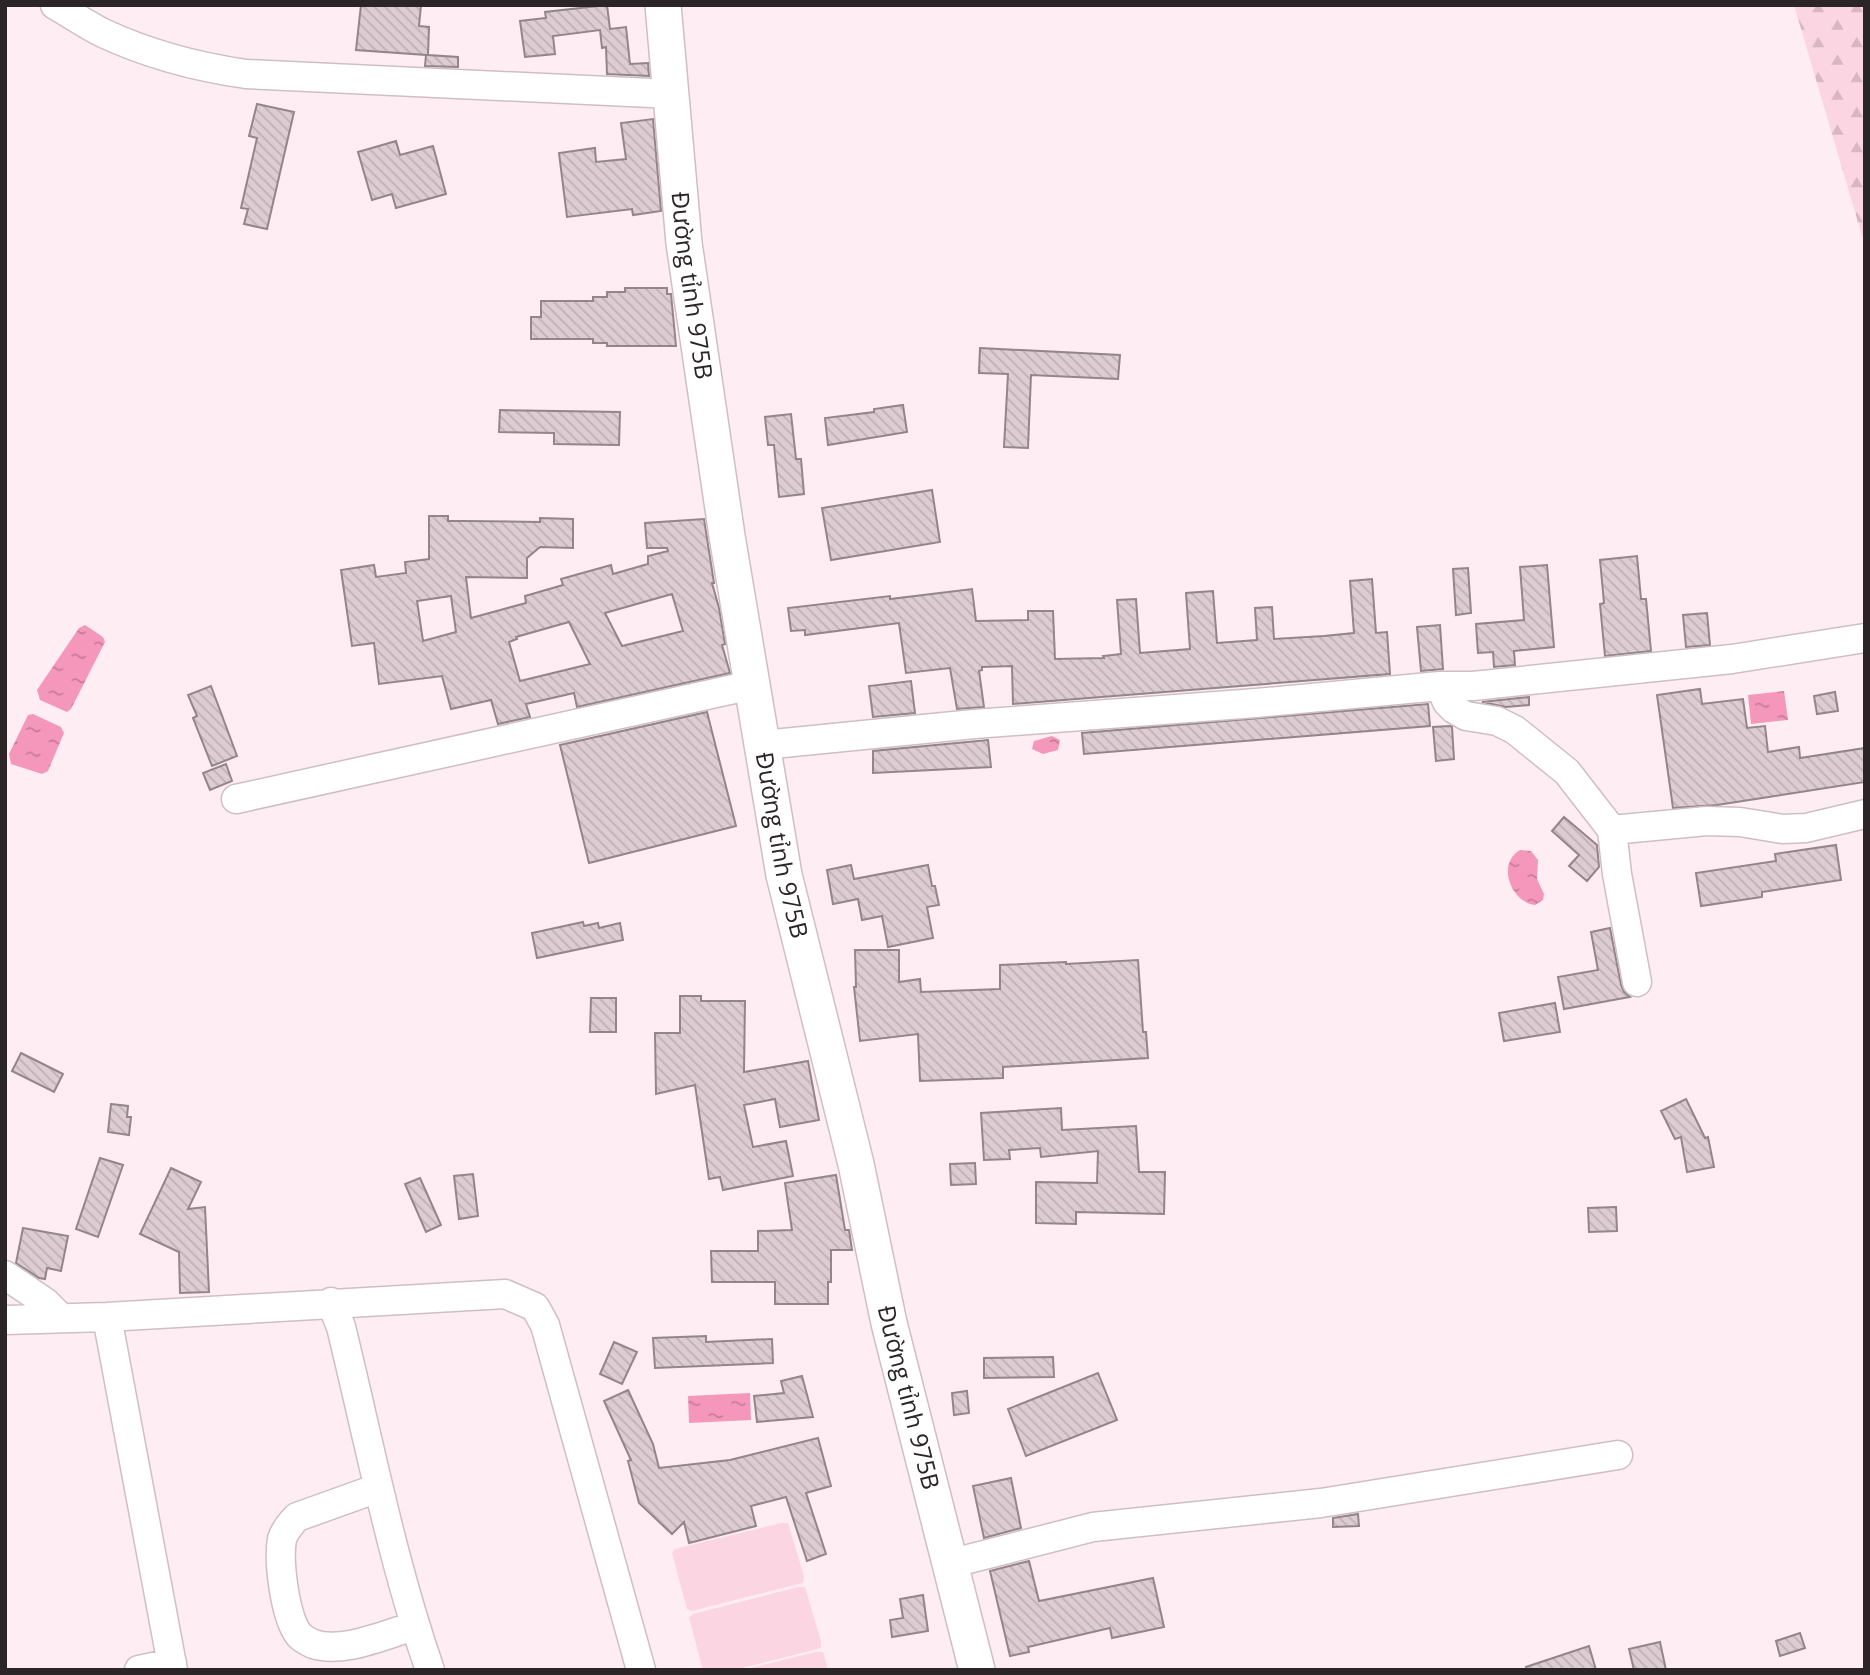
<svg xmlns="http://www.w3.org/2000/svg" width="1870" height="1675" viewBox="0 0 1870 1675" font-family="'Open Sans',sans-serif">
<defs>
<pattern id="forest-firs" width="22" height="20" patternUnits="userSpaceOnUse" patternTransform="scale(1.75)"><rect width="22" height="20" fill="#fcd5e2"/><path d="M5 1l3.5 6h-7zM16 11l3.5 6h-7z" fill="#d8b7c2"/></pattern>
<pattern id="water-ripples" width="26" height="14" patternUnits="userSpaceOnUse" patternTransform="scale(1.75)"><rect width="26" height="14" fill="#f597ba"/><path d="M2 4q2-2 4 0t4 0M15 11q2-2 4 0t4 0" fill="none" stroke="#c77b97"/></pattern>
<pattern id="building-back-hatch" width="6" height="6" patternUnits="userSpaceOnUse" patternTransform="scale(1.75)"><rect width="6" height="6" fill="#ddcdd2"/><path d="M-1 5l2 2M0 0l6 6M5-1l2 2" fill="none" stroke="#beb0b4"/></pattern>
</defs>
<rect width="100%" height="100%" fill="#feedf2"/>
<path fill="url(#forest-firs)" d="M 1794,5 L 1865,5 L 1865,246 Z"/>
<path fill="#fcd5e2" d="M 781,1523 L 788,1523 L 804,1576 L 803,1583 L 692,1611 L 687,1609 L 672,1553 L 675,1549 Z
M 798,1587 L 805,1587 L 821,1641 L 821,1648 L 734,1670 L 703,1670 L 689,1618 L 693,1614 Z
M 816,1652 L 823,1652 L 828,1670 L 743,1670 Z"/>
<path fill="url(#water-ripples)" d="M 85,625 L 103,637 L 105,642 L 71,709 L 67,712 L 40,700 L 37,690 L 79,628 Z
M 1784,691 L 1788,720 L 1751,724 L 1748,695 Z
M 33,714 L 61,727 L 64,733 L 48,771 L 42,774 L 11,764 L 9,754 L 28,715 Z
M 1052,736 L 1060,740 L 1058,750 L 1043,754 L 1032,749 L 1034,741 Z
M 1520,850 L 1531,851 L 1538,860 L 1537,879 L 1544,894 L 1543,900 L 1535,905 C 1511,902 1496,864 1520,850 Z
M 750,1393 L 751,1420 L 689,1423 L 688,1396 Z"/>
<path fill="url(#building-back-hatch)" stroke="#938589" stroke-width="2" fill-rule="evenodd" d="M 361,5 L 421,5 L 419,26 L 429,27 L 428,55 L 458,57 L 458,67 L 425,66 L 426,55 L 356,50 Z
M 607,5 L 610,29 L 626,27 L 630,64 L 648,63 L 649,76 L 607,74 L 606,47 L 602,48 L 600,30 L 553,36 L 555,54 L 525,57 L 520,21 L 546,18 L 545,12 Z
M 257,104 L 294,112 L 267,229 L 244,224 L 248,209 L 241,208 L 257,138 L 249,136 Z
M 653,119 L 661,211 L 633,215 L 632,209 L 567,217 L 559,153 L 595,148 L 596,162 L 626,159 L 621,123 Z
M 396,141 L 400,155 L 433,146 L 446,194 L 396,208 L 392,194 L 372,200 L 358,152 Z
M 625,288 L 667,288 L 667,294 L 671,294 L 676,346 L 607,346 L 607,343 L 593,343 L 593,339 L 531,339 L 531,317 L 541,317 L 541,301 L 593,301 L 593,297 L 607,297 L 607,292 L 625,292 Z
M 980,348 L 1120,355 L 1118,379 L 1031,375 L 1028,448 L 1004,447 L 1008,374 L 979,373 Z
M 903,405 L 907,432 L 828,445 L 825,418 L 874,412 L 874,409 Z
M 500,410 L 620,412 L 619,445 L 554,444 L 554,433 L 499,432 Z
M 791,414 L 796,459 L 801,459 L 804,494 L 779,497 L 774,445 L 768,445 L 765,417 Z
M 932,490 L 940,542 L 831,560 L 822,508 Z
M 429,516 L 448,516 L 448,521 L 466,521 L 540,522 L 540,518 L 573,519 L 573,548 L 540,547 L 527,558 L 527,578 L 466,577 L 471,618 L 526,603 L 525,596 L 563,585 L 561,579 L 611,565 L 613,574 L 648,564 L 648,556 L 668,551 L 667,548 L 647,548 L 645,523 L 704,519 L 714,583 L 712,583 L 719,608 L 725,644 L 722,645 L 730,673 L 577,707 L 574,693 L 526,704 L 530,717 L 498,724 L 491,700 L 451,709 L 442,676 L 379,684 L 374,643 L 352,646 L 341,570 L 374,565 L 376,577 L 406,573 L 405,562 L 429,559 ZM 672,594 L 683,631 L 622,646 L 605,613 ZM 451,596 L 456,632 L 423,641 L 417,601 ZM 569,622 L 590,664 L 520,681 L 509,642 L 517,639 L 516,637 Z
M 1637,556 L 1641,599 L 1646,599 L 1651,651 L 1605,656 L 1600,604 L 1604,603 L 1600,560 Z
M 1547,565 L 1554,647 L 1514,651 L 1515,665 L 1494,667 L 1493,652 L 1478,653 L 1476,624 L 1524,620 L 1520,567 Z
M 1468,568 L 1471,613 L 1456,615 L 1453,569 Z
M 1372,579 L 1376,633 L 1387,632 L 1390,674 L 1013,704 L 1012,666 L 982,667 L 982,670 L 979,671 L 984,707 L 957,709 L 950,668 L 906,673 L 899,623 L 805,635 L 805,630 L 791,631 L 788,608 L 890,596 L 890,599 L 972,589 L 976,621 L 1028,620 L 1028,611 L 1053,611 L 1055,659 L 1104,658 L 1103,656 L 1121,654 L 1117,600 L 1136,599 L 1140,653 L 1190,649 L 1186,593 L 1213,591 L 1217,643 L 1257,640 L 1255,608 L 1272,607 L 1274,639 L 1324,636 L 1354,633 L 1350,581 Z
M 1707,613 L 1710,645 L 1686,647 L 1683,615 Z
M 1440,625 L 1443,669 L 1421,671 L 1417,627 Z
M 911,681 L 915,713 L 873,717 L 869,686 Z
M 211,686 L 237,756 L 212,766 L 193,718 L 197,716 L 188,695 Z
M 1700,689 L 1702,704 L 1743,699 L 1747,728 L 1765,726 L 1768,752 L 1799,747 L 1800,758 L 1865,748 L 1865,782 L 1717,805 L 1673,808 L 1657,695 Z
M 1835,692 L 1838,711 L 1817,714 L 1814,696 Z
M 1529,697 L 1529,705 L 1506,707 L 1482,702 Z
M 1428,704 L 1430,726 L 1084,754 L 1082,733 Z
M 707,712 L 736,826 L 589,863 L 560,745 Z
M 1450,726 L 1452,727 L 1454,759 L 1436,761 L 1433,727 Z
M 988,740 L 991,767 L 873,773 L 873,751 Z
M 226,764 L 232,781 L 210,790 L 203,773 Z
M 1564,817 L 1597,845 L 1599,867 L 1587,881 L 1569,866 L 1579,855 L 1552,831 Z
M 1836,845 L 1841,880 L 1762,892 L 1762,897 L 1701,906 L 1696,873 L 1776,861 L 1775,854 Z
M 851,865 L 854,879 L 928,865 L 932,886 L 935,886 L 939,905 L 927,907 L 933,938 L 888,947 L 882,916 L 862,920 L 858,899 L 833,904 L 827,870 Z
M 583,922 L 584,926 L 598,923 L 599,928 L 620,923 L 623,940 L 537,958 L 532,933 Z
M 1610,928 L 1621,985 L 1624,992 L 1630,997 L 1564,1009 L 1558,977 L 1598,970 L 1591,932 Z
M 855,950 L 899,950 L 899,982 L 920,979 L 921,992 L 1000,989 L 1000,965 L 1066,962 L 1066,964 L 1138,960 L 1143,1032 L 1146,1032 L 1148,1058 L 1003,1067 L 1003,1078 L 920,1081 L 918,1034 L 860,1041 L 854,987 L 856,987 Z
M 680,996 L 701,996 L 701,1001 L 745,1001 L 744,1072 L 808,1061 L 819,1120 L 780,1127 L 775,1099 L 744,1105 L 753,1147 L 786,1141 L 793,1176 L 723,1190 L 720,1177 L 709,1179 L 695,1085 L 656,1094 L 655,1033 L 680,1033 Z
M 591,998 L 616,998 L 616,1032 L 590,1032 Z
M 1555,1003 L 1560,1032 L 1504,1041 L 1499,1013 Z
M 21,1053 L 63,1074 L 54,1092 L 12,1071 Z
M 1686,1099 L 1705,1138 L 1708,1137 L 1714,1167 L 1687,1172 L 1681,1137 L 1675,1139 L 1661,1111 Z
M 111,1104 L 128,1106 L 127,1117 L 131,1117 L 129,1135 L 108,1132 Z
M 1061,1108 L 1062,1130 L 1136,1126 L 1139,1172 L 1165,1172 L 1164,1214 L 1076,1212 L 1076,1224 L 1036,1223 L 1036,1182 L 1097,1183 L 1098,1151 L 1041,1157 L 1040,1148 L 1009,1150 L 1010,1159 L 984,1160 L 981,1113 Z
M 100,1158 L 123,1165 L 98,1237 L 76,1229 Z
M 975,1163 L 976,1184 L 951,1185 L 950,1164 Z
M 171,1168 L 201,1182 L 188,1209 L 205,1207 L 209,1292 L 180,1293 L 179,1252 L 140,1234 Z
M 473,1174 L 478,1216 L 459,1219 L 454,1176 Z
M 836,1175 L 845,1230 L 849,1230 L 852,1250 L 831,1250 L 831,1282 L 828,1282 L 828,1304 L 775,1304 L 775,1282 L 712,1282 L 711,1251 L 758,1251 L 758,1231 L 792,1230 L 785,1183 Z
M 420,1178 L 441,1225 L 426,1232 L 405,1184 Z
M 1616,1207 L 1617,1231 L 1589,1232 L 1588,1208 Z
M 23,1228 L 68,1236 L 61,1271 L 47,1268 L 45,1279 L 39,1278 L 16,1263 Z
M 706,1336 L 706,1342 L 772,1339 L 773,1363 L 655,1368 L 653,1338 Z
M 614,1342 L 637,1352 L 622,1384 L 600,1374 Z
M 1053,1357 L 1054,1377 L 984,1378 L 984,1358 Z
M 1098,1373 L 1117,1420 L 1026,1456 L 1008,1409 Z
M 802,1376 L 813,1417 L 757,1422 L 754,1396 L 784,1393 L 781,1381 Z
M 628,1390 L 653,1444 L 659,1468 L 730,1460 L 818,1438 L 831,1486 L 806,1493 L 826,1554 L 807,1561 L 786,1497 L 751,1506 L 756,1526 L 689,1543 L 684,1522 L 672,1534 L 639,1503 L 628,1461 L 631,1460 L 604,1401 Z
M 967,1391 L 969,1413 L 954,1415 L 952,1393 Z
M 1011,1478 L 1021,1528 L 984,1538 L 973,1486 Z
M 1358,1514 L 1359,1526 L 1333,1527 L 1333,1518 Z
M 1029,1561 L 1039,1601 L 1153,1578 L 1164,1627 L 1112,1638 L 1110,1628 L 1028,1647 L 1029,1652 L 1010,1656 L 990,1571 Z
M 923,1595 L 928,1631 L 892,1637 L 890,1620 L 903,1618 L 900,1599 Z
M 1800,1633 L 1805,1648 L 1780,1656 L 1776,1641 Z
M 1660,1642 L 1666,1670 L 1634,1670 L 1629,1649 Z
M 1589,1646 L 1596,1670 L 1527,1670 L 1526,1667 Z"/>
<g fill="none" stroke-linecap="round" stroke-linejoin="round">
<g stroke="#cfbfc4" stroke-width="31">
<path id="minor" d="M 55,5 C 71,14 87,25 103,33 C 148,54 197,67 246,74 L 672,94
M 1440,686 L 1447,702 L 1454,709 L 1466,716 L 1497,721 L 1515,730 L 1567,772 L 1612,830 L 1617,874 L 1637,982
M 763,745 L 974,724 L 1256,703 L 1440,686 L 1473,686 L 1732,659 L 1865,638
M 236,799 L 752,685
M 1612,830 L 1707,821 L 1740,822 L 1783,829 L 1806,828 L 1865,814
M 5,1275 L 45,1302 L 61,1318
M 331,1302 L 341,1327 C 369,1441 391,1558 430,1670
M 107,1317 L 173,1670
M 5,1320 L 107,1317 L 505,1294 L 535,1307 L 545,1325 L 641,1670
M 378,1488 L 297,1517 C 290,1524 285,1530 282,1539 C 278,1562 285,1617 299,1635 C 302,1638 309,1642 313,1644 C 344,1654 385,1634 415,1626
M 949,1564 L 1093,1527 L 1321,1503 L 1618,1455
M 139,1670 L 172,1663"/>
</g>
<g stroke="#cfbfc4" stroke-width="38">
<g id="major">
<path id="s1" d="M 663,5 L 684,243 L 727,536 L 784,875 L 856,1164 L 889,1323 L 977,1670"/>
</g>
</g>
<use href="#minor" stroke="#fff" stroke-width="28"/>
<use href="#major" stroke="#fff" stroke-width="35"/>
</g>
<g text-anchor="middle" stroke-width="5" stroke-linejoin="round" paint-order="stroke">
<g font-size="24" fill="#2b2527" stroke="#feedf2">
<text dy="8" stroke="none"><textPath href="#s1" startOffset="282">Đường tỉnh 975B</textPath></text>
<text dy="8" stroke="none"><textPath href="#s1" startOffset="849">Đường tỉnh 975B</textPath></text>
<text dy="8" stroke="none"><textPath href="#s1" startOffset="1416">Đường tỉnh 975B</textPath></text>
</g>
</g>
<rect width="1870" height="1675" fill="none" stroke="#2b2527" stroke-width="14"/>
</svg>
